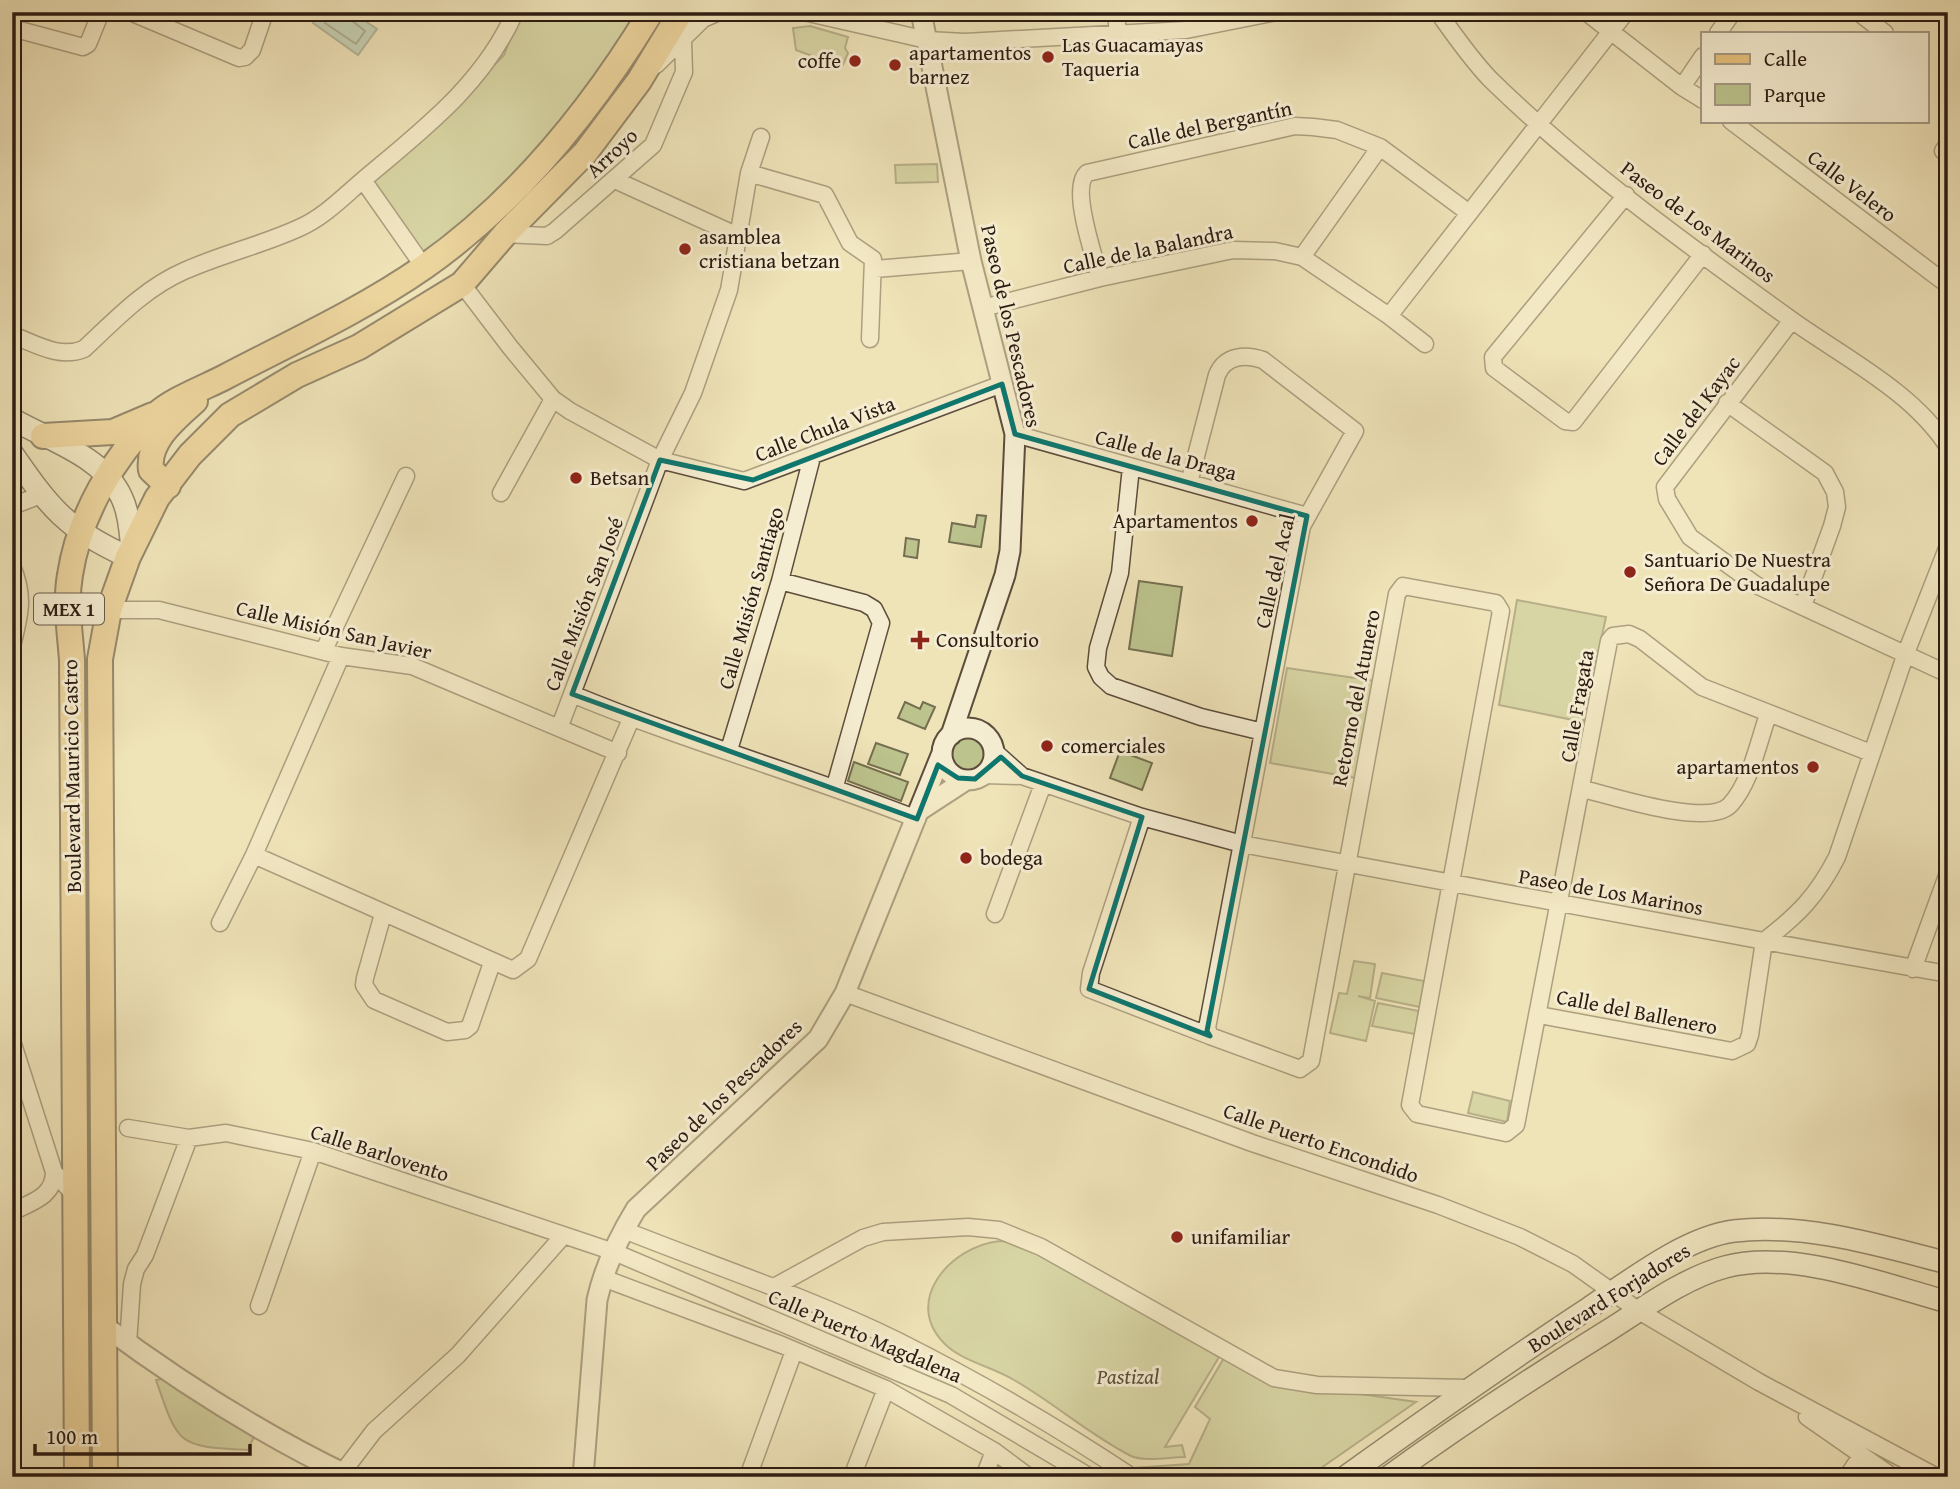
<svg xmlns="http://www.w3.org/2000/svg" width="1960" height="1489" viewBox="0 0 1960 1489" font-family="'Gentium Book Plus',serif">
<rect width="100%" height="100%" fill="#efe3b8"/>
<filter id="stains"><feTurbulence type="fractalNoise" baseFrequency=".00286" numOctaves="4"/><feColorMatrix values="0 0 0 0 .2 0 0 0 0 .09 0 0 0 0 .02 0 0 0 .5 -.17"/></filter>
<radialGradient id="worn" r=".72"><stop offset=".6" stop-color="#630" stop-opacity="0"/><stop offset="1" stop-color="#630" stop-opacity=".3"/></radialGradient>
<path fill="#bcc38d" stroke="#746f50" stroke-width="2" d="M 520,12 L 642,12 L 587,95 L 491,202 L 425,262 L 370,181 L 415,147 L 504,55 Z
M 810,26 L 848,37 L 845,48 L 848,53 L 842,67 L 796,50 L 793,28 Z
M 937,164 L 938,182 L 896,183 L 895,165 Z
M 977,515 L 986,516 L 981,547 L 949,542 L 952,523 L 975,527 Z
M 906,538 L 919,540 L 917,558 L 904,556 Z
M 1139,581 L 1182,587 L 1172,656 L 1129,649 Z
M 1517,600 L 1606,617 L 1583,722 L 1499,705 Z
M 1287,668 L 1376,681 L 1356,778 L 1270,763 Z
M 905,702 L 920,709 L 923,702 L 935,707 L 925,729 L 898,718 Z
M946 754a22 22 0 1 1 44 0a22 22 0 1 1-44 0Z
M 876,743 L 908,754 L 900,775 L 868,764 Z
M 1120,751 L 1152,763 L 1142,790 L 1110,778 Z
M 854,762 L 908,782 L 901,801 L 848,781 Z
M 1354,961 L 1375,964 L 1370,998 L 1358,996 L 1375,1001 L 1366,1041 L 1330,1033 L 1339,993 L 1347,994 Z
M 1382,973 L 1424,981 L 1420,1007 L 1376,998 Z
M 1378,1003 L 1419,1011 L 1415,1034 L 1372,1026 Z
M 1473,1092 L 1510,1101 L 1507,1122 L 1468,1113 Z
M 1000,1241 L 1020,1243 L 1219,1357 L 1165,1447 L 1182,1445 L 1185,1457 C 1170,1457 1144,1462 1131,1456 C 1090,1435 1054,1403 1014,1380 C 993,1367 965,1362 947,1346 C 900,1303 950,1246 1000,1241 Z
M 1224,1358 L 1319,1388 L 1416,1402 L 1308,1477 L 1143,1477 L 1132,1468 L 1189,1464 L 1210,1419 L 1195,1407 Z
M 172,1377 L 256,1432 L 248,1450 C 178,1446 179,1447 156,1380 Z"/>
<path fill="#9abeb1" stroke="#6e7d71" stroke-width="2" d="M 320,12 L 352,12 L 377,29 L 358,55 L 313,23 Z"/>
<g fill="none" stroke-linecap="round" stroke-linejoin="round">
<path stroke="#636c62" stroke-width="2" d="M 326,12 L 325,23 L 356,44 L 365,31 L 351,20 L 349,12"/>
<g stroke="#5d4d3c" stroke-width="19">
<path id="minor" d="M 130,12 L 239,58 L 245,57 L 252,50 L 265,12
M 804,12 L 927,40 L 965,42 L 1186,30 L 1276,12
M 1116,12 L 1118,35
M 1438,12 C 1454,35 1471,59 1490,79 C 1582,169 1689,246 1793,321 C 1845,358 1913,392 1948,447
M 1586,12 L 1682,87 L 1703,100
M 1858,12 L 1885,33
M 12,24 L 14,12
M 12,28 L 83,47 L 88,44 L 101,12
M 1718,33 L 1733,12
M 656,65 L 703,19 L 719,12
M 1682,87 L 1703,56
M 1731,121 L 1948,285
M 1943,151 L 1948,144
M 749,173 L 825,195 L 850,243 L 873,259 L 870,339
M 363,180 L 424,267
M 615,180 L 738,236
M 1626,195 L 1493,357 L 1494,368 L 1565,421 L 1573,422 L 1703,254
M 505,234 L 547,236 L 555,231 L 653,145 L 684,72 L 683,41
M 1302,257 L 1380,147
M 875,269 L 971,261
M 1100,278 C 1094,256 1070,188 1087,173 L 1295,126 L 1313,127 L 1337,130 L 1380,147 L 1469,213
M 462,284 L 510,347 L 553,399 L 570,411 L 660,460 L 744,481 L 1002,384
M 983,308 L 1100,278 L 1233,250 L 1275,251 L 1302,257 L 1389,316 L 1425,344
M 1389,316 L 1626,12
M 1792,320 L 1665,487 L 1667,499 L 1690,537 L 1756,585 L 1948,674
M 12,335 C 36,344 59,359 84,349 C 115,320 145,288 184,271 C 222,254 262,245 299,228 C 324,217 343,197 363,180 C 421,131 484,84 515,12
M 1727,403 L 1825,473 L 1835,492 L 1837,507 L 1832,526 L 1803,606
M 1015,434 L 1307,516
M 1131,467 L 1120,573 L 1098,648 L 1096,667 L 1101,677 L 1111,686 L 1201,717 L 1263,732
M 1189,483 L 1217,375 C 1225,355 1246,354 1263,360 L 1355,431 L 1302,526 L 1207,1028 L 1210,1036 L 1300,1069 L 1311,1061 L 1397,594 L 1403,586 L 1496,603 L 1501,611 L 1410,1105 L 1417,1114 L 1506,1133 L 1516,1125 L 1609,641 L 1613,636 L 1629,634 L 1640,639 L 1702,687 L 1871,753
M 501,493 L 553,399
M 12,506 L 41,495
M 12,566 C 25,597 20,614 12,646
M 780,581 L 864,603 L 874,609 L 881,623 L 835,786
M 109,610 L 159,610 L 341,656 L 412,666 L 618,753
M 324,650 L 406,476
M 341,656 L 254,855 L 513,970 L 528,959 L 631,719
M 572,694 C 685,741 803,774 917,819
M 560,726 L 660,460 L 693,393 L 729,290 L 749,173 L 761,137
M 729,750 L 780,581 L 812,457
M 994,751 L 1022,776
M 984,775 L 1022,776 L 1142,817 L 1242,844 L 1764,941 C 1798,915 1817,896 1837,857 L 1906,653 L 1948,546
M 1583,789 C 1613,796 1708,828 1730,805 C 1751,782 1758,743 1768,715
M 1142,817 L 1091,973 L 1089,989 L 1210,1036
M 383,914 L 365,978 L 364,985 L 374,1000 L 447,1032 L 465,1030 L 470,1026 L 492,963
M 995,914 L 1043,784
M 220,923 L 254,855
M 1913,969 L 1948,873
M 845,993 L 1252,1143 L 1438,1205 L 1520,1237 L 1573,1264 L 1639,1311 L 1759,1382 L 1937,1477
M 1539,1015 L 1732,1051 L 1747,1044 L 1750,1035 L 1764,941 L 1948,974
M 12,1041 L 54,1172 L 76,1197
M 128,1128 L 189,1138 L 226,1133 L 313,1151 L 614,1252 L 951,1395 L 1090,1477
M 12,1212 C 31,1202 54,1197 54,1172
M 624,1230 C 714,1266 808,1297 896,1340 C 978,1381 1056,1426 1132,1477
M 603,1278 L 782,1345 L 886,1389 L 994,1451 L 984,1477
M 774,1287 L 863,1238 L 883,1232 L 968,1227 L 999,1230 L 1041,1247 L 1274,1378 L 1317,1385 L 1468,1388
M 259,1306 L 313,1151
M 128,1344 L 132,1284 L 136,1269 L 145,1255 L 189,1138
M 1807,1417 L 1893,1477
M 994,1451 L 1029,1477
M 342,1473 L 374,1431 L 458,1355 L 563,1236
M 748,1477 L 794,1351
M 852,1477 L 886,1389
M 1847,1477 L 1861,1456"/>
</g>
<g stroke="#5d4d3c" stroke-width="23">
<path id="tertiary" d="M 921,12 L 971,261 L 1015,434 L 1010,551 L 1005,575 L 951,735
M942 754a26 26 0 1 1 52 0a26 26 0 1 1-52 0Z
M 920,810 L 966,780
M 103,1325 C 181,1383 263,1435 351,1477
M 583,1477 L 597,1300 C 604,1268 619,1237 636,1209 L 818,1039 L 845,993 L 942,753"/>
</g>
<g stroke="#2c1b12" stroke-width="24">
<path id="secondary" d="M 12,419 C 49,440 102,456 121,496 C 129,512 130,531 132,549
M 12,453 C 50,508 66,529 128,557
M 1345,1477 C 1426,1419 1507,1362 1589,1308 C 1629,1281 1686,1237 1734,1231 C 1806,1223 1878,1245 1948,1263
M 1388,1477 C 1460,1425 1533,1377 1609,1330 C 1644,1308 1684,1278 1725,1267 C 1793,1249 1882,1284 1948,1302"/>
</g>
<g stroke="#2c1b12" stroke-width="28">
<path id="primary" d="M 43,436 L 113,432 L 153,415
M 168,486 L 151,470 C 147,441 175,419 195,401
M 77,1477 L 72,660 C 70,632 65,603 70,575 C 79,516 113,457 156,415 C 171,400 206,387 225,377 C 292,342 362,310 424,267 C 518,201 592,109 651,12
M 105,1477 L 100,659 L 109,610 L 128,557 L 157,498 L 190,455 L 230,415 L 297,375 L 359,347 L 462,284 L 505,234 L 585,153 L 639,81 L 681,12"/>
</g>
<use href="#minor" stroke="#f5edd1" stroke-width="16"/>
<use href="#tertiary" stroke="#f5edd1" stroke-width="19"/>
<use href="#secondary" stroke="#f5edd1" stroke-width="21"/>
<use href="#primary" stroke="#e8c27c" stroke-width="24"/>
</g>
<path d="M0 0H1960V1489H0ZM 1002,384 L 1015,434 L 1307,516 L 1207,1031 L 1210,1036 L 1089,989 L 1142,817 L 1022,776 L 1001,757 L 975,779 L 958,778 L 938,765 L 917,819 L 572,694 L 660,460 L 753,480 Z" fill="#efe3b8" fill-opacity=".55" fill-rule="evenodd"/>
<path fill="none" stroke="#0f766e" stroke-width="5" stroke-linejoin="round" d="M 1002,384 L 1015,434 L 1307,516 L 1207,1031 L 1210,1036 L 1089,989 L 1142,817 L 1022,776 L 1001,757 L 975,779 L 958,778 L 938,765 L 917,819 L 572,694 L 660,460 L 753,480 Z"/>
<g fill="#8f2418" stroke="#f5edd1" stroke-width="2.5">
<circle cx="1048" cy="57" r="7"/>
<circle cx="855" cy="61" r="7"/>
<circle cx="895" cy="65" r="7"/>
<circle cx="685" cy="249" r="7"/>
<circle cx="576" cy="478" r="7"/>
<circle cx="1252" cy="521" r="7"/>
<circle cx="1630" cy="572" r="7"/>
<path d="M916.5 629.5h7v7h7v7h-7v7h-7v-7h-7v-7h7z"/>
<circle cx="1047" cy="746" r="7"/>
<circle cx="1813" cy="767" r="7"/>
<circle cx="966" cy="858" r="7"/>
<circle cx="1177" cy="1237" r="7"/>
</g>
<g text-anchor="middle" stroke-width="6" stroke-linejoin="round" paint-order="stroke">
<rect fill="#f5edd1" stroke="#685a4b" stroke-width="2" x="34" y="593.5" width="70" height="31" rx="5"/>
<g font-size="19" font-weight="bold" fill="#2c1b12">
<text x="69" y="616">MEX 1</text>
</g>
<g font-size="21" fill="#2c1b12" stroke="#f5edd1" text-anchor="start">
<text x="1062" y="52">Las Guacamayas<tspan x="1062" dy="24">Taqueria</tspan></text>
<text x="909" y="60">apartamentos<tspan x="909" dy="24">barnez</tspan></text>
<text x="841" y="68" text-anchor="end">coffe</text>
<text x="699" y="244">asamblea<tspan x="699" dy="24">cristiana betzan</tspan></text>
<text x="590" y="485">Betsan</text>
<text x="1238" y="528" text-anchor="end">Apartamentos</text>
<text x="1644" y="567">Santuario De Nuestra<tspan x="1644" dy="24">Señora De Guadalupe</tspan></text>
<text x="936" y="647">Consultorio</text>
<text x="1061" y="753">comerciales</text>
<text x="1799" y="774" text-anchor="end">apartamentos</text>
<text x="980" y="865">bodega</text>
<text x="1191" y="1244">unifamiliar</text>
</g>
<g font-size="21" fill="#2c1b12" stroke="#f5edd1">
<text transform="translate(1210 125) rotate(-12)" y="7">Calle del Bergantín</text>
<text transform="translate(612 153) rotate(-43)" y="7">Arroyo</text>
<text transform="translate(1852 186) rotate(37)" y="7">Calle Velero</text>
<text transform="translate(1698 222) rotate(37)" y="7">Paseo de Los Marinos</text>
<text transform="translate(1148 249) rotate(-12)" y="7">Calle de la Balandra</text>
<text transform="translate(1011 326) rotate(77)" y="7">Paseo de los Pescadores</text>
<text transform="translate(1696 411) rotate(-53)" y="7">Calle del Kayac</text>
<text transform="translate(825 429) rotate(-21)" y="7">Calle Chula Vista</text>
<text transform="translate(1166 455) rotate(15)" y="7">Calle de la Draga</text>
<text transform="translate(1275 571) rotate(-77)" y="7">Calle del Acal</text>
<text transform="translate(751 598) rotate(-74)" y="7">Calle Misión Santiago</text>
<text transform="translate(584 604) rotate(-69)" y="7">Calle Misión San José</text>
<text transform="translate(334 630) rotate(13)" y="7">Calle Misión San Javier</text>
<text transform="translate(1356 698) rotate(-79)" y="7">Retorno del Atunero</text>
<text transform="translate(1577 706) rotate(-80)" y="7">Calle Fragata</text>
<text transform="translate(72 776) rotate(-91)" y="7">Boulevard Mauricio Castro</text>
<text transform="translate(1611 892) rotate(10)" y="7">Paseo de Los Marinos</text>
<text transform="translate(1637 1012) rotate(11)" y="7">Calle del Ballenero</text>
<text transform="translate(724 1095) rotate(-44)" y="7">Paseo de los Pescadores</text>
<text transform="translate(1321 1143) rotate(19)" y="7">Calle Puerto Encondido</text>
<text transform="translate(380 1153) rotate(18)" y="7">Calle Barlovento</text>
<text transform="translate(1609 1298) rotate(-32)" y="7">Boulevard Forjadores</text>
<text transform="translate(865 1336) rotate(23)" y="7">Calle Puerto Magdalena</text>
</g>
<g font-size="21" font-style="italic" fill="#574d37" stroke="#f5edd1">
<text x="1128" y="1384">Pastizal</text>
</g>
</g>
<rect width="1960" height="1489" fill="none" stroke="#efe3b8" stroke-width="42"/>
<rect x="14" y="14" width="1932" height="1461" fill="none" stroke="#2c1b12" stroke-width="3.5"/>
<rect x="21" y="21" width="1918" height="1447" fill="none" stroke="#2c1b12" stroke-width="2"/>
<rect x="1701" y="32" width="228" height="91" fill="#f5edd1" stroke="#a59985" stroke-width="2"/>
<rect x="1715" y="54" width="35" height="10" fill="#e8c27c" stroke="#a59985" stroke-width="2"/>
<text x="1764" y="66" font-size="21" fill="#2c1b12">Calle</text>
<rect x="1715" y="84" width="35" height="21" fill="#bcc38d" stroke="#a59985" stroke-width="2"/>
<text x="1764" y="102" font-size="21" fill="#2c1b12">Parque</text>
<path d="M35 1444v10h215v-10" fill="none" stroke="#2c1b12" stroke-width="3.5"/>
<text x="46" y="1444" font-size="21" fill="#2c1b12" stroke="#f5edd1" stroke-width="5" paint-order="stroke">100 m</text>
<rect width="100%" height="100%" filter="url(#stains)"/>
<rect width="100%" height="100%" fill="url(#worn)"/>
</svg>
